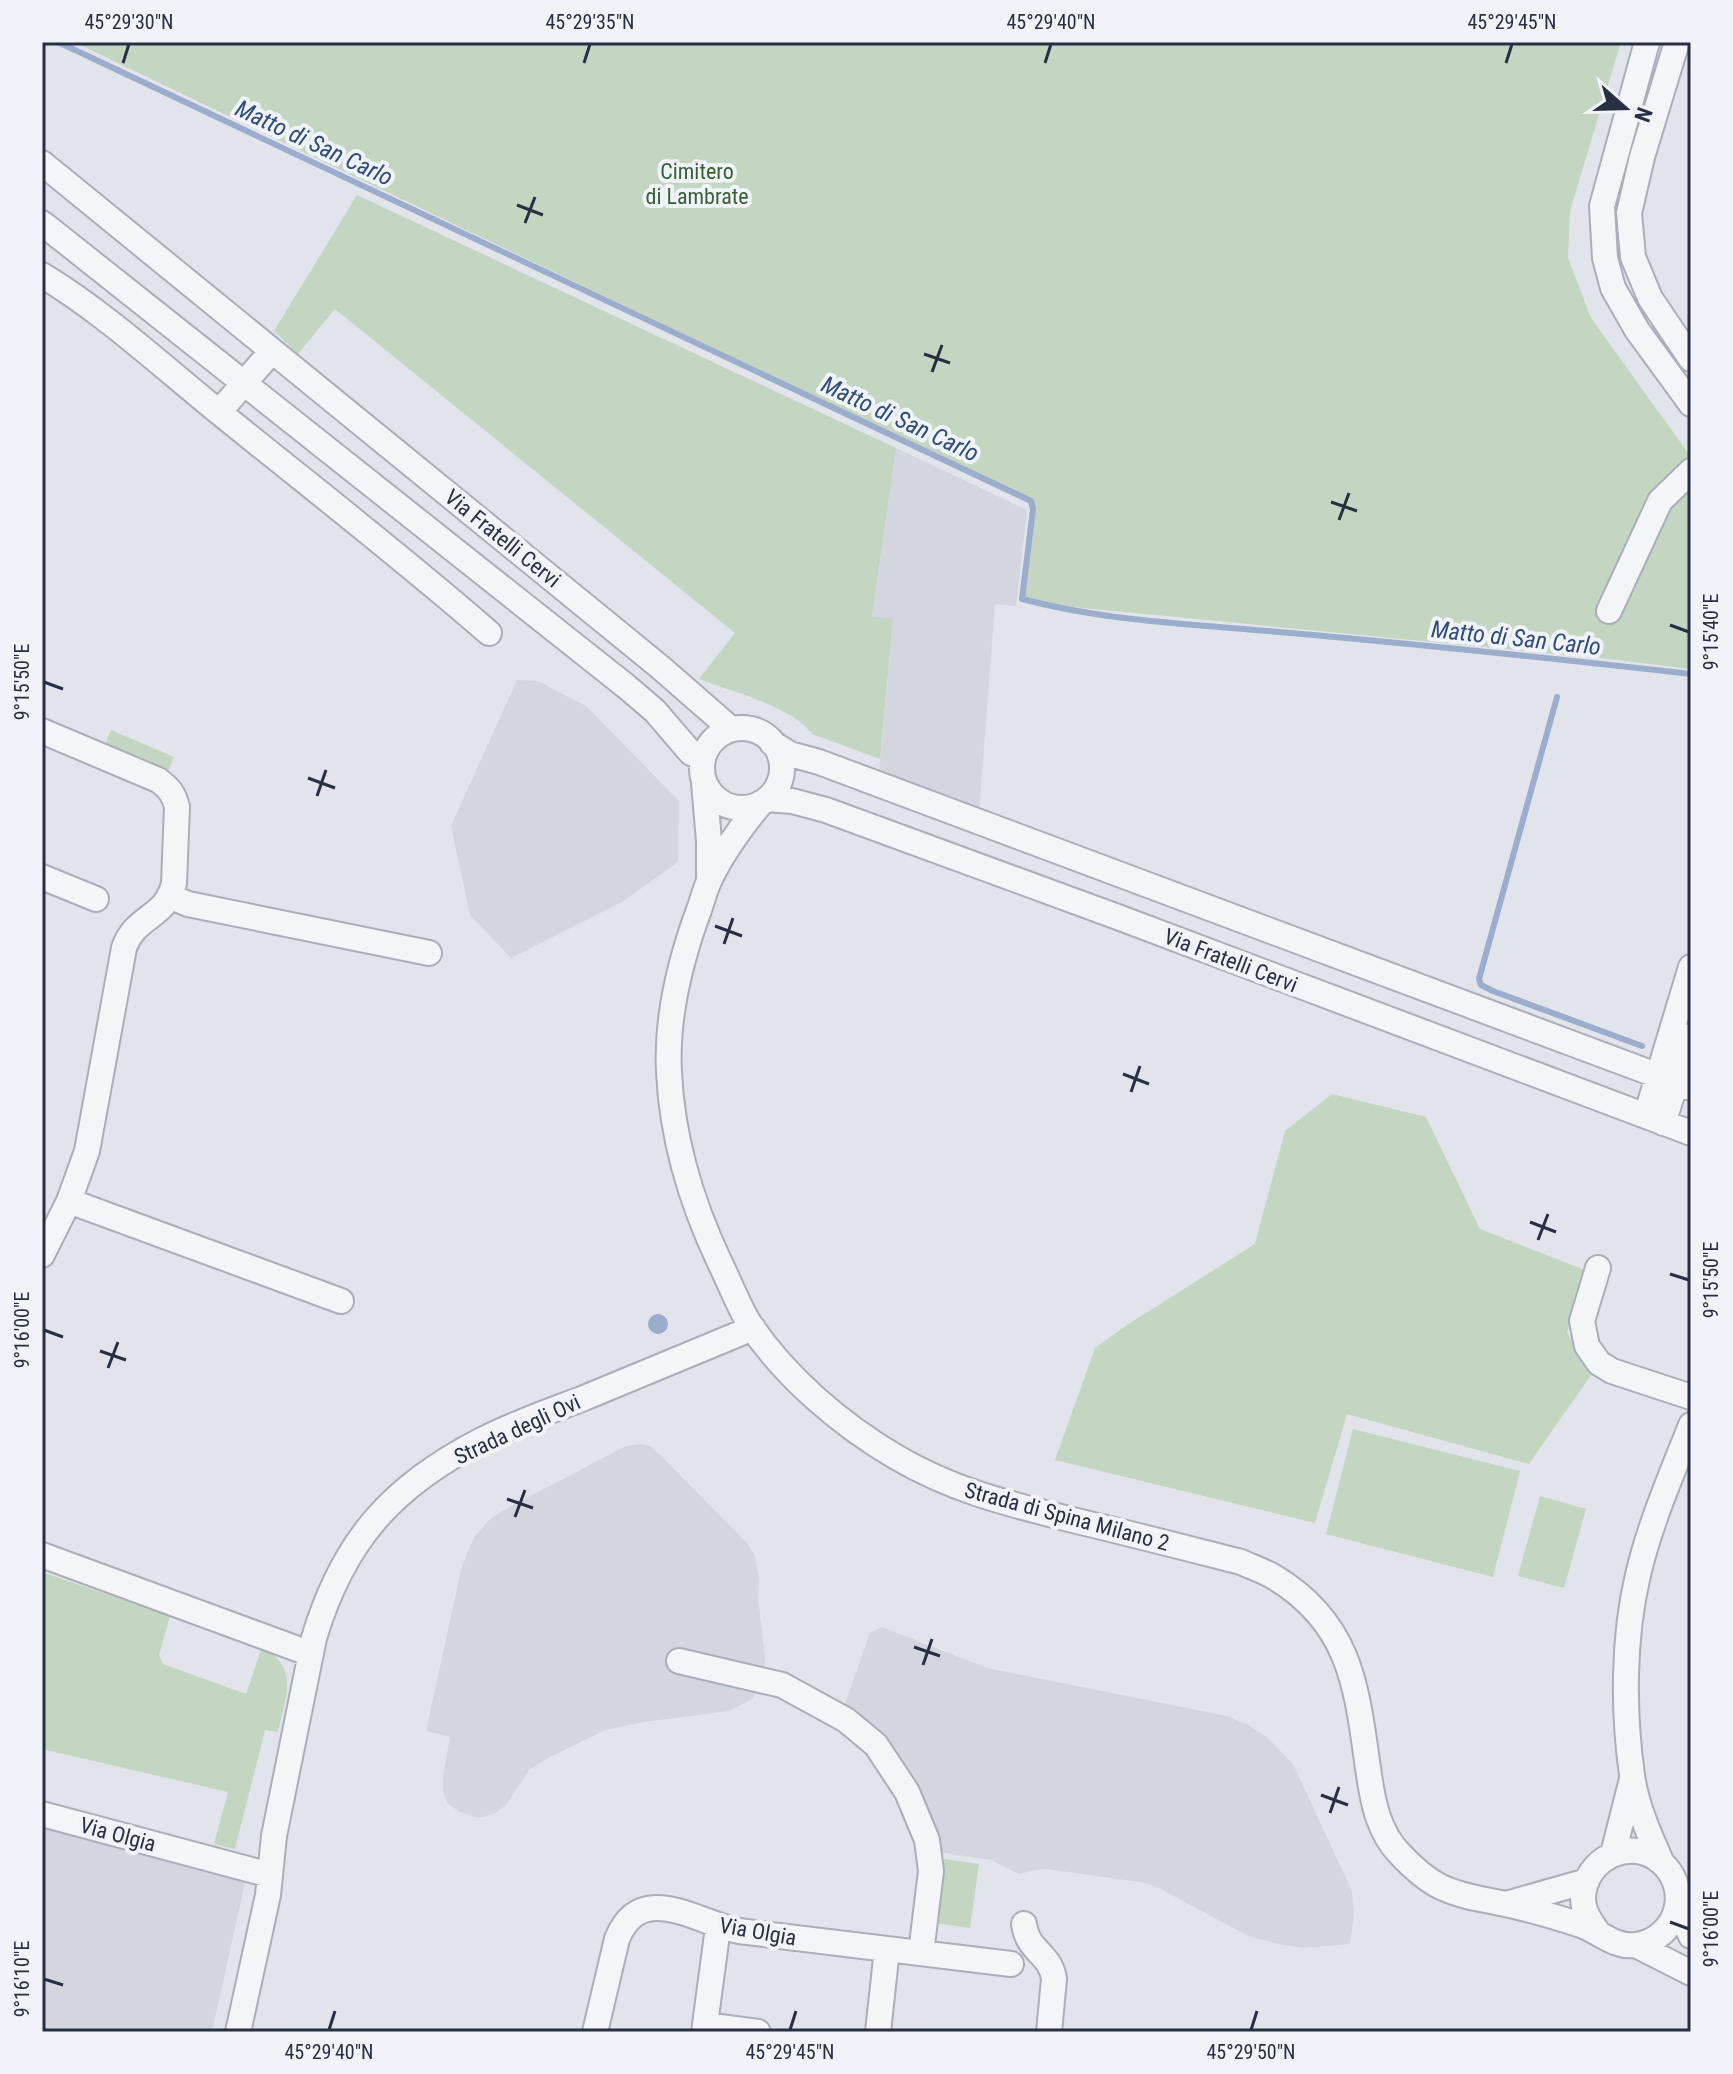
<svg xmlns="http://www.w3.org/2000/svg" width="1733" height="2074" viewBox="0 0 1733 2074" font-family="'Roboto Condensed',sans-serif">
<rect width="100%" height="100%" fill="#e1e4ea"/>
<path fill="#d3d6df" d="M 896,448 L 1027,510 L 1016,606 L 995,604 L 979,813 L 879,775 L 893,619 L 872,618 Z
M 517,680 L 538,681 L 586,706 L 679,801 L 678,862 L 622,902 L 511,958 L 470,915 L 451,826 Z
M 639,1444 L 650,1446 L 660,1455 L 747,1543 L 755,1556 L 759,1579 L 758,1596 L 765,1659 L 764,1673 L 758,1689 L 752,1699 L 729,1711 L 644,1722 L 605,1730 L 548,1758 L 529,1770 L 506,1805 L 494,1814 L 479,1818 L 460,1812 L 448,1804 L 443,1792 L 443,1776 L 450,1737 L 426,1731 L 461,1570 L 468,1551 L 475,1536 L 489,1520 L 502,1511 L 626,1446 Z
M 882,1627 L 987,1668 L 1227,1716 L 1248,1725 L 1267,1737 L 1293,1764 L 1352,1891 L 1354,1915 L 1350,1944 L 1303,1948 L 1283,1945 L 1250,1937 L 1159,1888 L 1146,1883 L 1047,1869 L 1036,1870 L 1019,1874 L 991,1860 L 938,1852 L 842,1712 L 870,1633 Z
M 42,1814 L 248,1869 L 212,2032 L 42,2032 Z"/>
<path fill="#c4d5c1" d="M 74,42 L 1621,42 L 1570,211 L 1568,258 L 1591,318 L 1691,457 L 1691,669 L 1608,659 L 1021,602 L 1032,501 Z
M 357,195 L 896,448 L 872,617 L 893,619 L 880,759 L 812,734 C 793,707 731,691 699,679 L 735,633 L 335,309 L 298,354 L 274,331 Z
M 111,730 L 174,757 L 168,772 L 105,744 Z
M 1332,1094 L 1426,1117 L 1480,1229 L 1585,1270 L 1567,1332 L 1591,1375 L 1529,1464 L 1347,1414 L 1315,1523 L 1055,1460 L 1095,1348 L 1127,1325 L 1255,1244 L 1285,1131 Z
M 1353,1429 L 1520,1471 L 1493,1577 L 1326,1534 Z
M 1540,1496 L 1586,1509 L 1564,1588 L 1518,1576 Z
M 42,1572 L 170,1616 L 159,1655 L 163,1664 L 246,1694 L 262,1647 C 301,1670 285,1696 278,1732 L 265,1730 L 235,1849 L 214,1844 L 228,1792 L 42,1749 Z
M 944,1859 L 979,1864 L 970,1928 L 935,1923 Z"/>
<path fill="#9aadcc" d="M648 1324a10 10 0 1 1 20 0a10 10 0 1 1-20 0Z"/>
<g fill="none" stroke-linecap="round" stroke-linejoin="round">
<path stroke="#9aadcc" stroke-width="6" d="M 58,42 L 1031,501 L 1033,509 L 1022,599 L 1026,600 C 1111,622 1204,625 1291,633 C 1425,645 1558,659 1691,674
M 1557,697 L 1479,979 L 1481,985 L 1493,991 L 1642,1046"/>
<g stroke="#aaaeb8" stroke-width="28">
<path id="minor" d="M 1647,42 L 1602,206 L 1605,258 L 1613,288 L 1637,330 L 1691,404
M 1677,42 L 1642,157 L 1629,213 L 1633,257 L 1650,298 L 1691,359
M 42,163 L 660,667 L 731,729
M 42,223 L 627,687 L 655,711 L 691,753 L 703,758
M 42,275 C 106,314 162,366 220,413 C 310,486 402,557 489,633
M 219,412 L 272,351
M 1609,611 L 1660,501 L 1691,471
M702 768a40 40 0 1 1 80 0a40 40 0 1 1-80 0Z
M 42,731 L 158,780 C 169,788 174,794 177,807 L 174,883 C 166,919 136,914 124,948 L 87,1151 L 69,1201 L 42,1255
M 772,743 L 790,754 L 819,762 L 1691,1088
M 704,783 L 709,841 L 709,880
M 767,799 L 792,801 L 826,810 L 1115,916 L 1691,1133
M 761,803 C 742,826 723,852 710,879 C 706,887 703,898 700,907 C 681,958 666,1017 669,1072 C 672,1138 692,1204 720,1263 C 730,1283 738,1305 749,1323 C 785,1377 840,1424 896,1457 C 956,1492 1010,1504 1077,1521 C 1132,1534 1186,1548 1241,1562 C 1252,1567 1264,1571 1274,1577 C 1354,1625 1357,1693 1369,1775 C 1373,1803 1379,1832 1399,1853 C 1411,1866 1425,1879 1441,1887 C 1462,1897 1483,1899 1505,1904 C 1530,1909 1556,1917 1581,1925 C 1600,1932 1615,1948 1636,1945 C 1656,1943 1674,1926 1677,1906 C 1680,1890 1674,1874 1662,1863 C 1633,1835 1584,1858 1583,1898 C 1583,1911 1590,1921 1597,1931
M 42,877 L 96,899
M 169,896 L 188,904 L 429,953
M 1646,1116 L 1691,967
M 1663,1123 L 1691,1036
M 69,1201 L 341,1301
M 1598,1268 L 1582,1321 L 1587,1346 L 1599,1363 L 1612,1371 L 1691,1397
M 42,1555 L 311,1654
M 679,1661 L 782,1685 L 846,1720 L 876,1745 L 907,1792 L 927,1840 L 931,1871 L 921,1953
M 42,1814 L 270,1875
M 1613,1854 L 1632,1779
M 1661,1861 C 1649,1834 1636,1805 1632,1775 C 1623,1711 1623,1638 1638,1575 C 1650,1523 1672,1474 1691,1425
M 1506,1904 L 1587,1881
M 1678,1905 L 1691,1936
M 1024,1924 C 1027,1951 1051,1954 1054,1979 L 1049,2032
M 1636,1945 L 1691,1973
M 705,2025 L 758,2032
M 238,2032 L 268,1895 L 274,1836 L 314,1638 C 343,1541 392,1486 482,1440 C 515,1423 550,1411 584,1398 C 640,1375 697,1351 753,1328
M 595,2032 L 617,1939 C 641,1879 697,1923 739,1931 L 1011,1964
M 704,2032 L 718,1927
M 878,2032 L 887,1949"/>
</g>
<use href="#minor" stroke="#f4f5f8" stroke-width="24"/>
</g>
<path fill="none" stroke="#282f43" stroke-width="3" d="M 123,63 L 129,44M 584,63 L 590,44M 1045,63 L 1051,44M 1506,63 L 1512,44M 517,205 L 543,215M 525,223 L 535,197M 924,354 L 950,363M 932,372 L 942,345M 1331,502 L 1357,511M 1339,520 L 1349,493M 1670,625 L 1689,632M 44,682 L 63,689M 308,778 L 335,788M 317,796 L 326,770M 715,926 L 742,936M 724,944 L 733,918M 1123,1074 L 1149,1084M 1131,1092 L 1140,1066M 1530,1222 L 1556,1232M 1538,1240 L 1548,1214M 1670,1274 L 1689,1280M 44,1330 L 63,1337M 100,1351 L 126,1360M 108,1368 L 118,1342M 507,1499 L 533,1508M 515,1517 L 525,1490M 914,1647 L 940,1656M 923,1665 L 932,1639M 1321,1795 L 1348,1805M 1330,1813 L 1339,1787M 1670,1922 L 1689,1929M 44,1979 L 63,1985M 329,2030 L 335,2011M 790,2030 L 796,2011M 1251,2030 L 1257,2011"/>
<g text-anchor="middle" stroke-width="8" stroke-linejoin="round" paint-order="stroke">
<g font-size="22" fill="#395f35" stroke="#f0f3f7">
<text x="697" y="179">Cimitero<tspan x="697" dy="25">di Lambrate</tspan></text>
</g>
<g font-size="22" fill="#282f43" stroke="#f0f3f7">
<text transform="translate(503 538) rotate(39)" y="8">Via Fratelli Cervi</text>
<text transform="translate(1231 960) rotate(21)" y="8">Via Fratelli Cervi</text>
<text transform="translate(517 1429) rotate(-25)" y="8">Strada degli Ovi</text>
<text transform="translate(1067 1516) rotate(15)" y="8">Strada di Spina Milano 2</text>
<text transform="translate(118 1834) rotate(15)" y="8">Via Olgia</text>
<text transform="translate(758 1931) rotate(10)" y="8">Via Olgia</text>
</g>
<g font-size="24" font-style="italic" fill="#304a79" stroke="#f0f3f7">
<text transform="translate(314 143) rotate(25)" y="8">Matto di San Carlo</text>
<text transform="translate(900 419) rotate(25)" y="8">Matto di San Carlo</text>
<text transform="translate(1516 638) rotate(6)" y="8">Matto di San Carlo</text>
</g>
</g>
<rect width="1733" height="2074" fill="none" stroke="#f0f3f7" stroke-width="88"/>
<g transform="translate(1625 108) rotate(110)" stroke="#f0f3f7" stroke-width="6" paint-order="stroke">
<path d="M0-6L14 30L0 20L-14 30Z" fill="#282f43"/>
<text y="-12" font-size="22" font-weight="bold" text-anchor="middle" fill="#282f43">N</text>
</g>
<rect x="44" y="44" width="1645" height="1986" fill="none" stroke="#282f43" stroke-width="3"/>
<g font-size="20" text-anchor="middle" fill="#282f43">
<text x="129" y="29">45°29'30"N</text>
<text x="590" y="29">45°29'35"N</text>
<text x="1051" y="29">45°29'40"N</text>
<text x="1512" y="29">45°29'45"N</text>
<text transform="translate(1711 632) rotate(-90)" y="7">9°15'40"E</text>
<text transform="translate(22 682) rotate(-90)" y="7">9°15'50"E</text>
<text transform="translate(1711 1280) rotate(-90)" y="7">9°15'50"E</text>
<text transform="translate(22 1330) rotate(-90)" y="7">9°16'00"E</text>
<text transform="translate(1711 1929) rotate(-90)" y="7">9°16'00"E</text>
<text transform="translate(22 1979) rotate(-90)" y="7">9°16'10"E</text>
<text x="329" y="2059">45°29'40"N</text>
<text x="790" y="2059">45°29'45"N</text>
<text x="1251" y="2059">45°29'50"N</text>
</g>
</svg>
